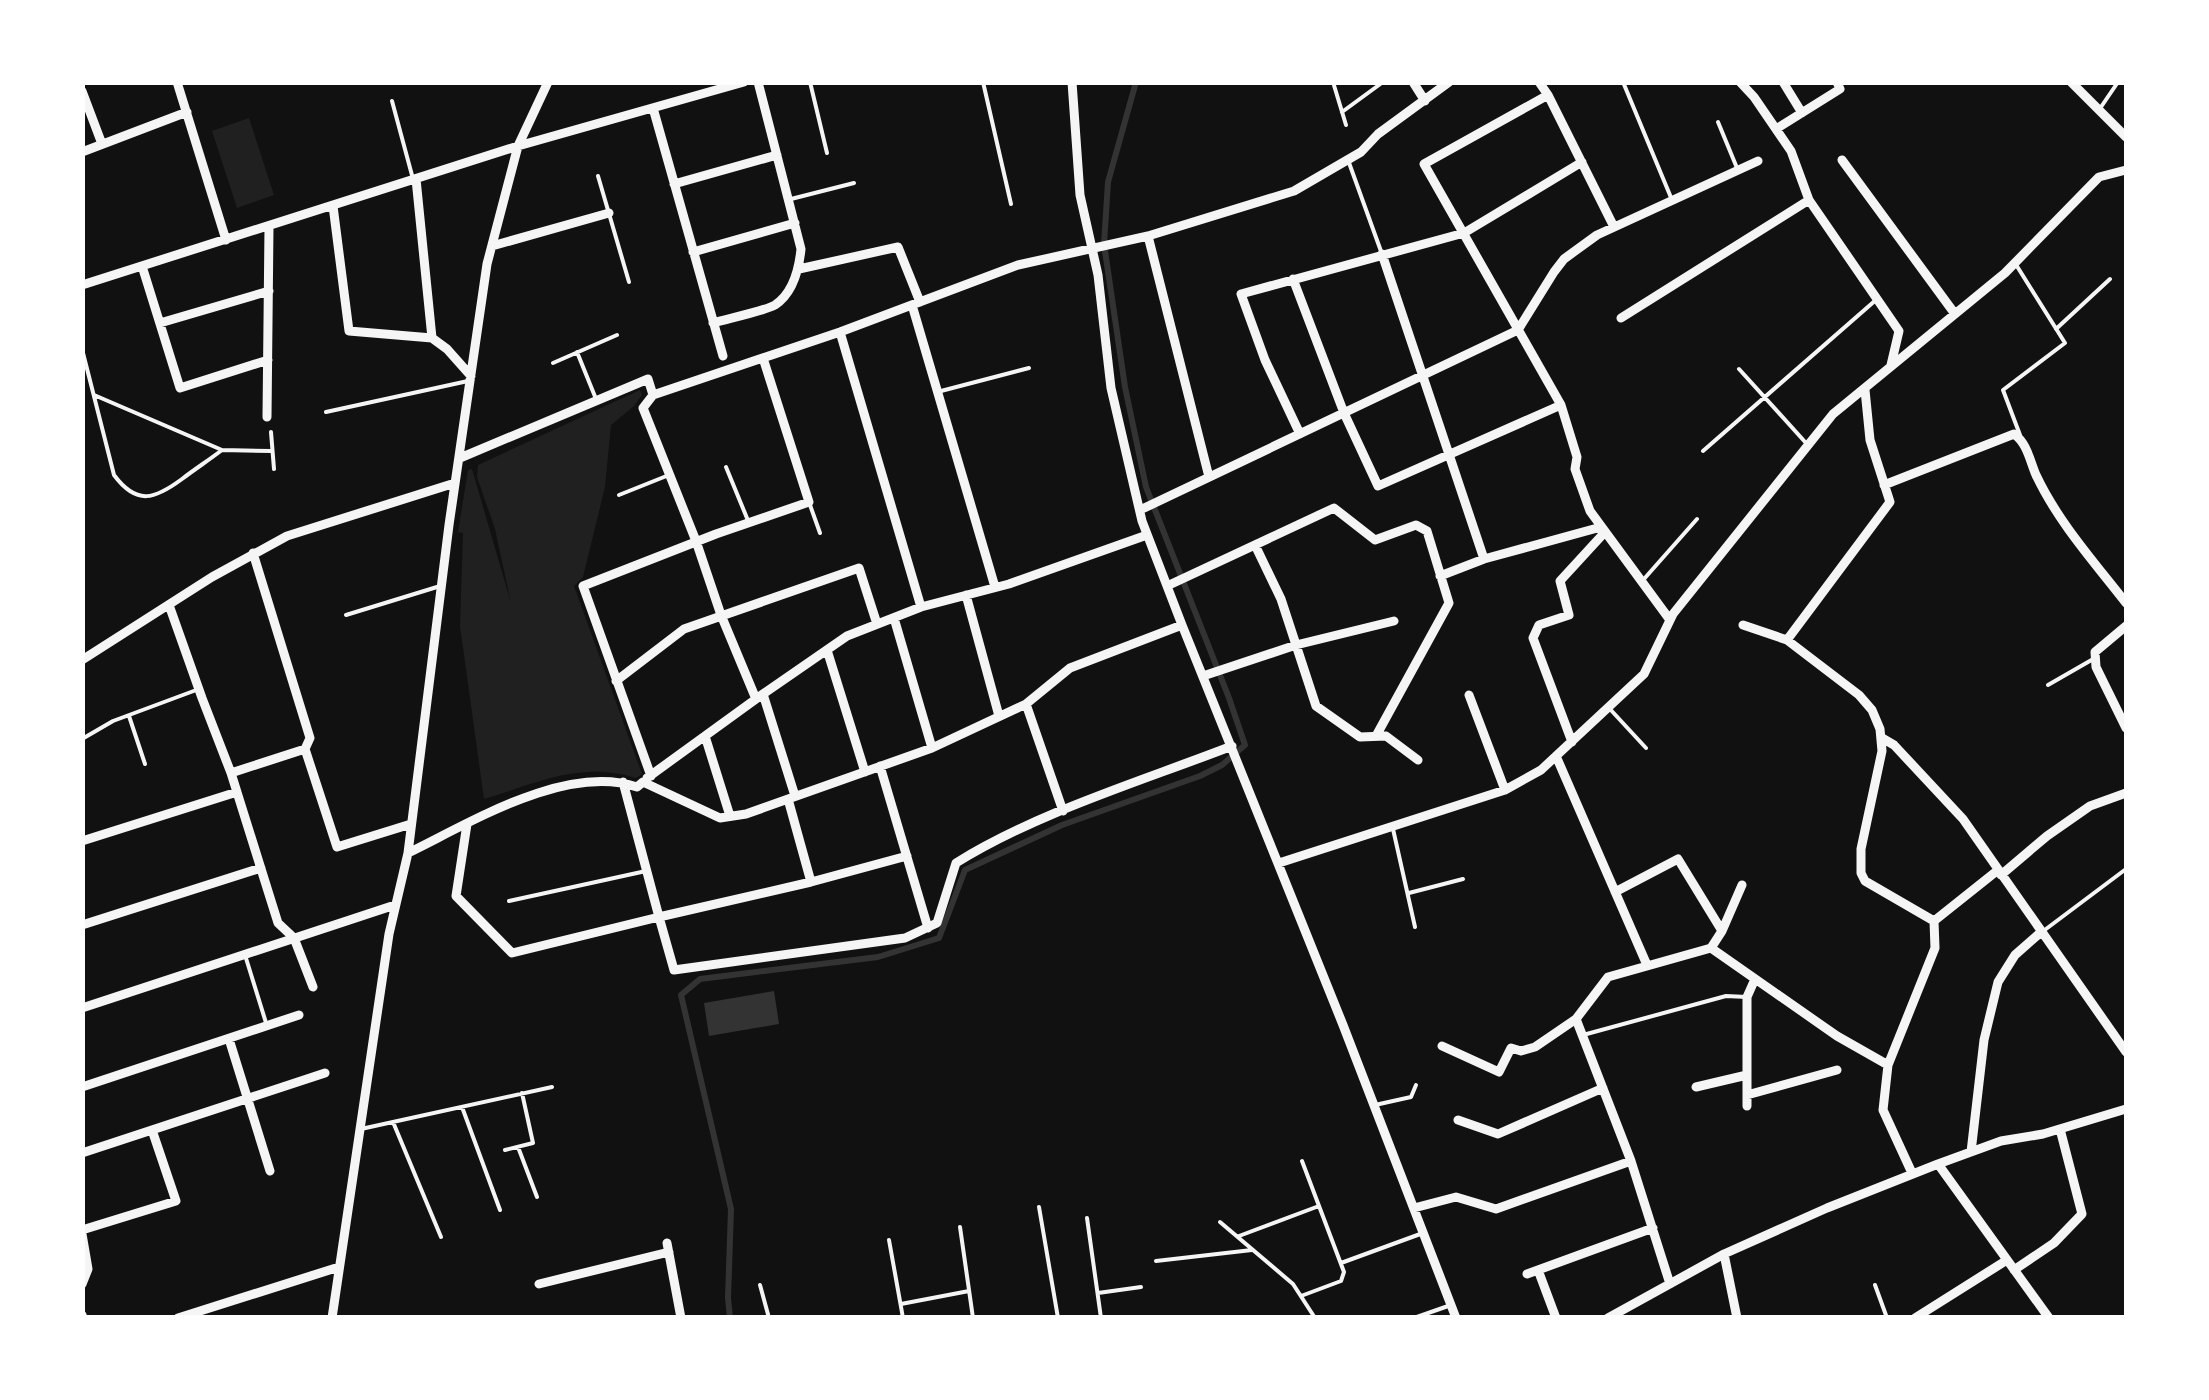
<svg xmlns="http://www.w3.org/2000/svg" width="2209" height="1400" viewBox="0 0 2209 1400" font-family="Barlow,sans-serif">
<rect width="100%" height="100%" fill="#111"/>
<path fill="#202020" d="M 249,118 L 274,195 L 237,208 L 212,131 Z
M 640,390 L 642,395 L 634,406 L 611,425 L 605,487 L 583,577 L 574,586 L 642,774 L 636,778 C 579,761 538,783 484,799 L 460,626 L 463,533 L 458,532 L 468,470 L 472,469 L 511,603 L 495,529 L 477,477 L 478,465 Z"/>
<path fill="#333" d="M 774,991 L 779,1024 L 709,1036 L 704,1003 Z"/>
<g fill="none" stroke-linecap="round" stroke-linejoin="round">
<path stroke="#333" stroke-width="6" d="M 730,1318 L 728,1298 L 731,1209 L 681,995 L 700,979 L 878,957 L 939,938 L 965,870 L 1062,825 L 1200,776 L 1222,765 L 1245,745 L 1229,698 L 1146,487 L 1125,387 L 1104,244 L 1108,182 L 1136,82"/>
<path stroke="#f5f5f5" stroke-width="4" d="M 810,82 L 827,153
M 983,82 L 1011,204
M 1333,82 L 1346,125
M 1623,82 L 1672,200
M 392,101 L 413,179
M 2101,107 L 2118,82
M 1342,112 L 1383,82
M 1718,122 L 1737,168
M 1348,160 L 1382,254
M 598,176 L 629,282
M 791,199 L 854,183
M 2015,263 L 2065,343 L 2003,390 L 2020,435
M 2056,329 L 2110,279
M 82,349 L 114,475 C 137,506 155,499 182,479 C 195,469 209,460 222,450
M 577,352 L 596,399
M 553,363 L 617,335
M 1739,369 L 1806,443
M 941,391 L 1029,368
M 94,395 L 222,450 L 271,451
M 326,412 L 468,381
M 271,432 L 274,469
M 1703,451 L 1877,299
M 726,467 L 749,523
M 619,495 L 669,475
M 810,505 L 820,533
M 1644,579 L 1697,519
M 346,615 L 437,587
M 2048,685 L 2095,658
M 1609,708 L 1646,748
M 129,716 L 145,764
M 82,739 L 113,721 L 199,689
M 82,791 L 83,791
M 1393,829 L 1415,927
M 1409,893 L 1463,879
M 509,901 L 646,871
M 2042,932 L 2126,869
M 245,955 L 267,1026
M 1583,1035 L 1726,996 L 1747,997
M 1375,1105 L 1411,1097 L 1416,1085
M 462,1107 L 500,1210
M 393,1122 L 441,1237
M 361,1129 L 552,1087
M 518,1147 L 537,1197
M 505,1150 L 533,1143 L 522,1093
M 1039,1207 L 1058,1318
M 1087,1218 L 1101,1318
M 1220,1222 L 1293,1284 L 1315,1318
M 960,1227 L 973,1318
M 1239,1236 L 1319,1206
M 889,1240 L 903,1318
M 1156,1261 L 1252,1250
M 1341,1263 L 1423,1233
M 760,1285 L 769,1318
M 1875,1285 L 1887,1318
M 1098,1293 L 1141,1287
M 1301,1296 L 1341,1281 L 1344,1272 L 1302,1161
M 901,1304 L 969,1291
M 1414,1318 L 1451,1305"/>
<path stroke="#f5f5f5" stroke-width="9" d="M 177,82 L 226,240
M 1072,82 L 1080,195 L 1098,275 L 1111,388 L 1142,521 L 1182,625 L 1343,1025 L 1456,1318
M 1413,82 L 1425,101
M 1539,82 L 1548,95 L 1614,227
M 1740,82 L 1754,97 L 1791,151 L 1809,200 L 1899,331 L 1891,365
M 1783,82 L 1802,113
M 2071,82 L 2126,137
M 82,91 L 102,144
M 1548,95 L 1424,164 L 1561,405 L 1577,457 L 1575,469 L 1590,511 L 1670,620
M 653,108 L 723,356
M 1776,129 L 1840,89 L 1837,82
M 82,152 L 187,112
M 1842,160 L 1955,314
M 416,179 L 432,338
M 674,184 L 777,155
M 333,206 L 349,331 L 432,338 L 447,349 L 471,376
M 1148,236 L 1209,477
M 492,246 L 609,213
M 693,252 L 795,223
M 1382,254 L 1484,559 L 1601,527
M 142,266 L 180,388 L 268,360
M 799,269 L 898,247 L 920,302
M 1293,279 L 1344,413 L 1378,486 L 1561,405
M 82,285 L 518,146 L 744,82
M 912,305 L 995,587
M 1621,318 L 1809,200
M 160,323 L 269,291
M 713,323 C 726,319 765,311 775,305 C 793,293 799,269 801,249 L 758,82
M 840,332 L 921,607
M 653,395 L 643,408 L 696,541 L 721,615 L 756,699
M 267,417 L 269,227
M 1300,434 L 1265,360 L 1241,294 L 1464,233 L 1582,162
M 460,458 L 648,379 L 653,395 L 840,332 L 1018,265 L 1148,236 L 1294,191 L 1361,152 L 1378,134 L 1449,82
M 1884,485 L 2014,434 C 2027,443 2030,461 2036,475 C 2058,522 2095,563 2126,603
M 1140,510 L 1518,330 L 1554,272 L 1564,259 L 1597,235 L 1758,161
M 1255,545 L 1281,599 L 1316,706 L 1360,737 L 1386,736 L 1418,760
M 253,553 L 310,738 L 305,749 L 337,847 L 411,824
M 1440,576 L 1484,559
M 1167,586 L 1334,508 L 1375,540 L 1416,525 L 1427,531 L 1449,603 L 1376,736
M 966,595 L 999,716
M 169,605 L 202,698 L 231,773 L 278,923 L 294,938 L 313,987
M 894,618 L 932,748
M 1743,625 L 1787,640 L 1859,695 L 1872,710 L 1880,729 L 1882,751 L 1861,849 L 1861,873 L 1865,881 L 1934,921 L 1935,948 L 1888,1065 L 1883,1110 L 1912,1173
M 2126,626 L 2095,652 L 2096,667 L 2126,728
M 1787,640 L 1890,502 L 1870,440 L 1865,390
M 827,650 L 865,772
M 82,660 L 212,577 L 287,536 L 455,483
M 1203,676 L 1296,645 L 1394,621
M 616,681 L 684,629 L 859,568 L 877,624
M 763,694 L 795,796
M 1469,695 L 1505,790
M 1026,704 L 1063,811
M 705,736 L 730,816
M 1882,738 L 1894,745 L 1963,819 L 2126,1052
M 1572,742 L 1533,638 L 1539,625 L 1569,615 L 1560,581 L 1605,532
M 1556,756 L 1647,965
M 880,766 L 928,928
M 651,776 L 583,586 L 716,534 L 809,502 L 763,358
M 647,778 L 763,694 L 847,636 L 921,607 L 1009,584 L 1147,535
M 623,782 L 659,917 L 811,882 L 907,856
M 788,799 L 811,882
M 467,824 L 456,896 L 512,953 L 659,917 L 674,970 L 905,938 L 937,923 L 956,863 C 1038,812 1142,781 1232,746
M 82,841 L 237,792 L 231,773 L 305,749
M 408,853 C 470,823 566,763 637,787 L 643,782 L 720,818 L 746,814 L 932,748 L 1026,704 L 1070,668 L 1182,625
M 1279,863 L 1505,790 L 1541,770 L 1644,674 L 1673,614 L 1833,414 L 2005,273 L 2099,177 L 2126,170
M 2001,875 L 2047,836 L 2090,806 L 2126,793
M 1615,892 L 1678,859 L 1722,931
M 1934,921 L 1998,870
M 82,925 L 261,868
M 1711,948 L 1722,931 L 1742,885
M 82,1008 L 395,905
M 1576,1019 L 1631,1161 L 1670,1284
M 229,1039 L 270,1171
M 1442,1046 L 1499,1072 L 1511,1048 L 1521,1051 L 1535,1047 L 1576,1019 L 1608,977 L 1711,948 L 1837,1036 L 1888,1065
M 82,1087 L 299,1015
M 1696,1087 L 1747,1075
M 1747,1095 L 1837,1070
M 1747,1106 L 1747,997 L 1755,979
M 1458,1120 L 1498,1134 L 1603,1088
M 1971,1152 L 1984,1040 L 1998,982 L 2015,955 L 2040,933
M 82,1153 L 325,1073
M 1938,1164 L 2001,1141 L 2043,1134 L 2126,1109
M 1414,1208 L 1456,1197 L 1496,1209 L 1631,1161
M 82,1230 L 176,1201 L 152,1130
M 82,1234 L 88,1269 L 82,1284
M 667,1243 L 681,1318
M 1724,1254 L 1737,1318
M 1538,1270 L 1556,1318
M 2014,1270 L 2054,1243 L 2082,1214 L 2060,1129
M 1527,1274 L 1653,1228
M 539,1284 L 669,1252
M 82,1315 L 83,1318
M 178,1318 L 339,1267
M 332,1318 L 389,934 L 408,853 L 449,525 L 487,264 L 518,146 L 548,82
M 1608,1318 L 1724,1254 L 1827,1208 L 1938,1164 L 2049,1318
M 1915,1318 L 2007,1260"/>
</g>
<rect width="2209" height="1400" fill="none" stroke="#ffffff" stroke-width="170"/>
</svg>
